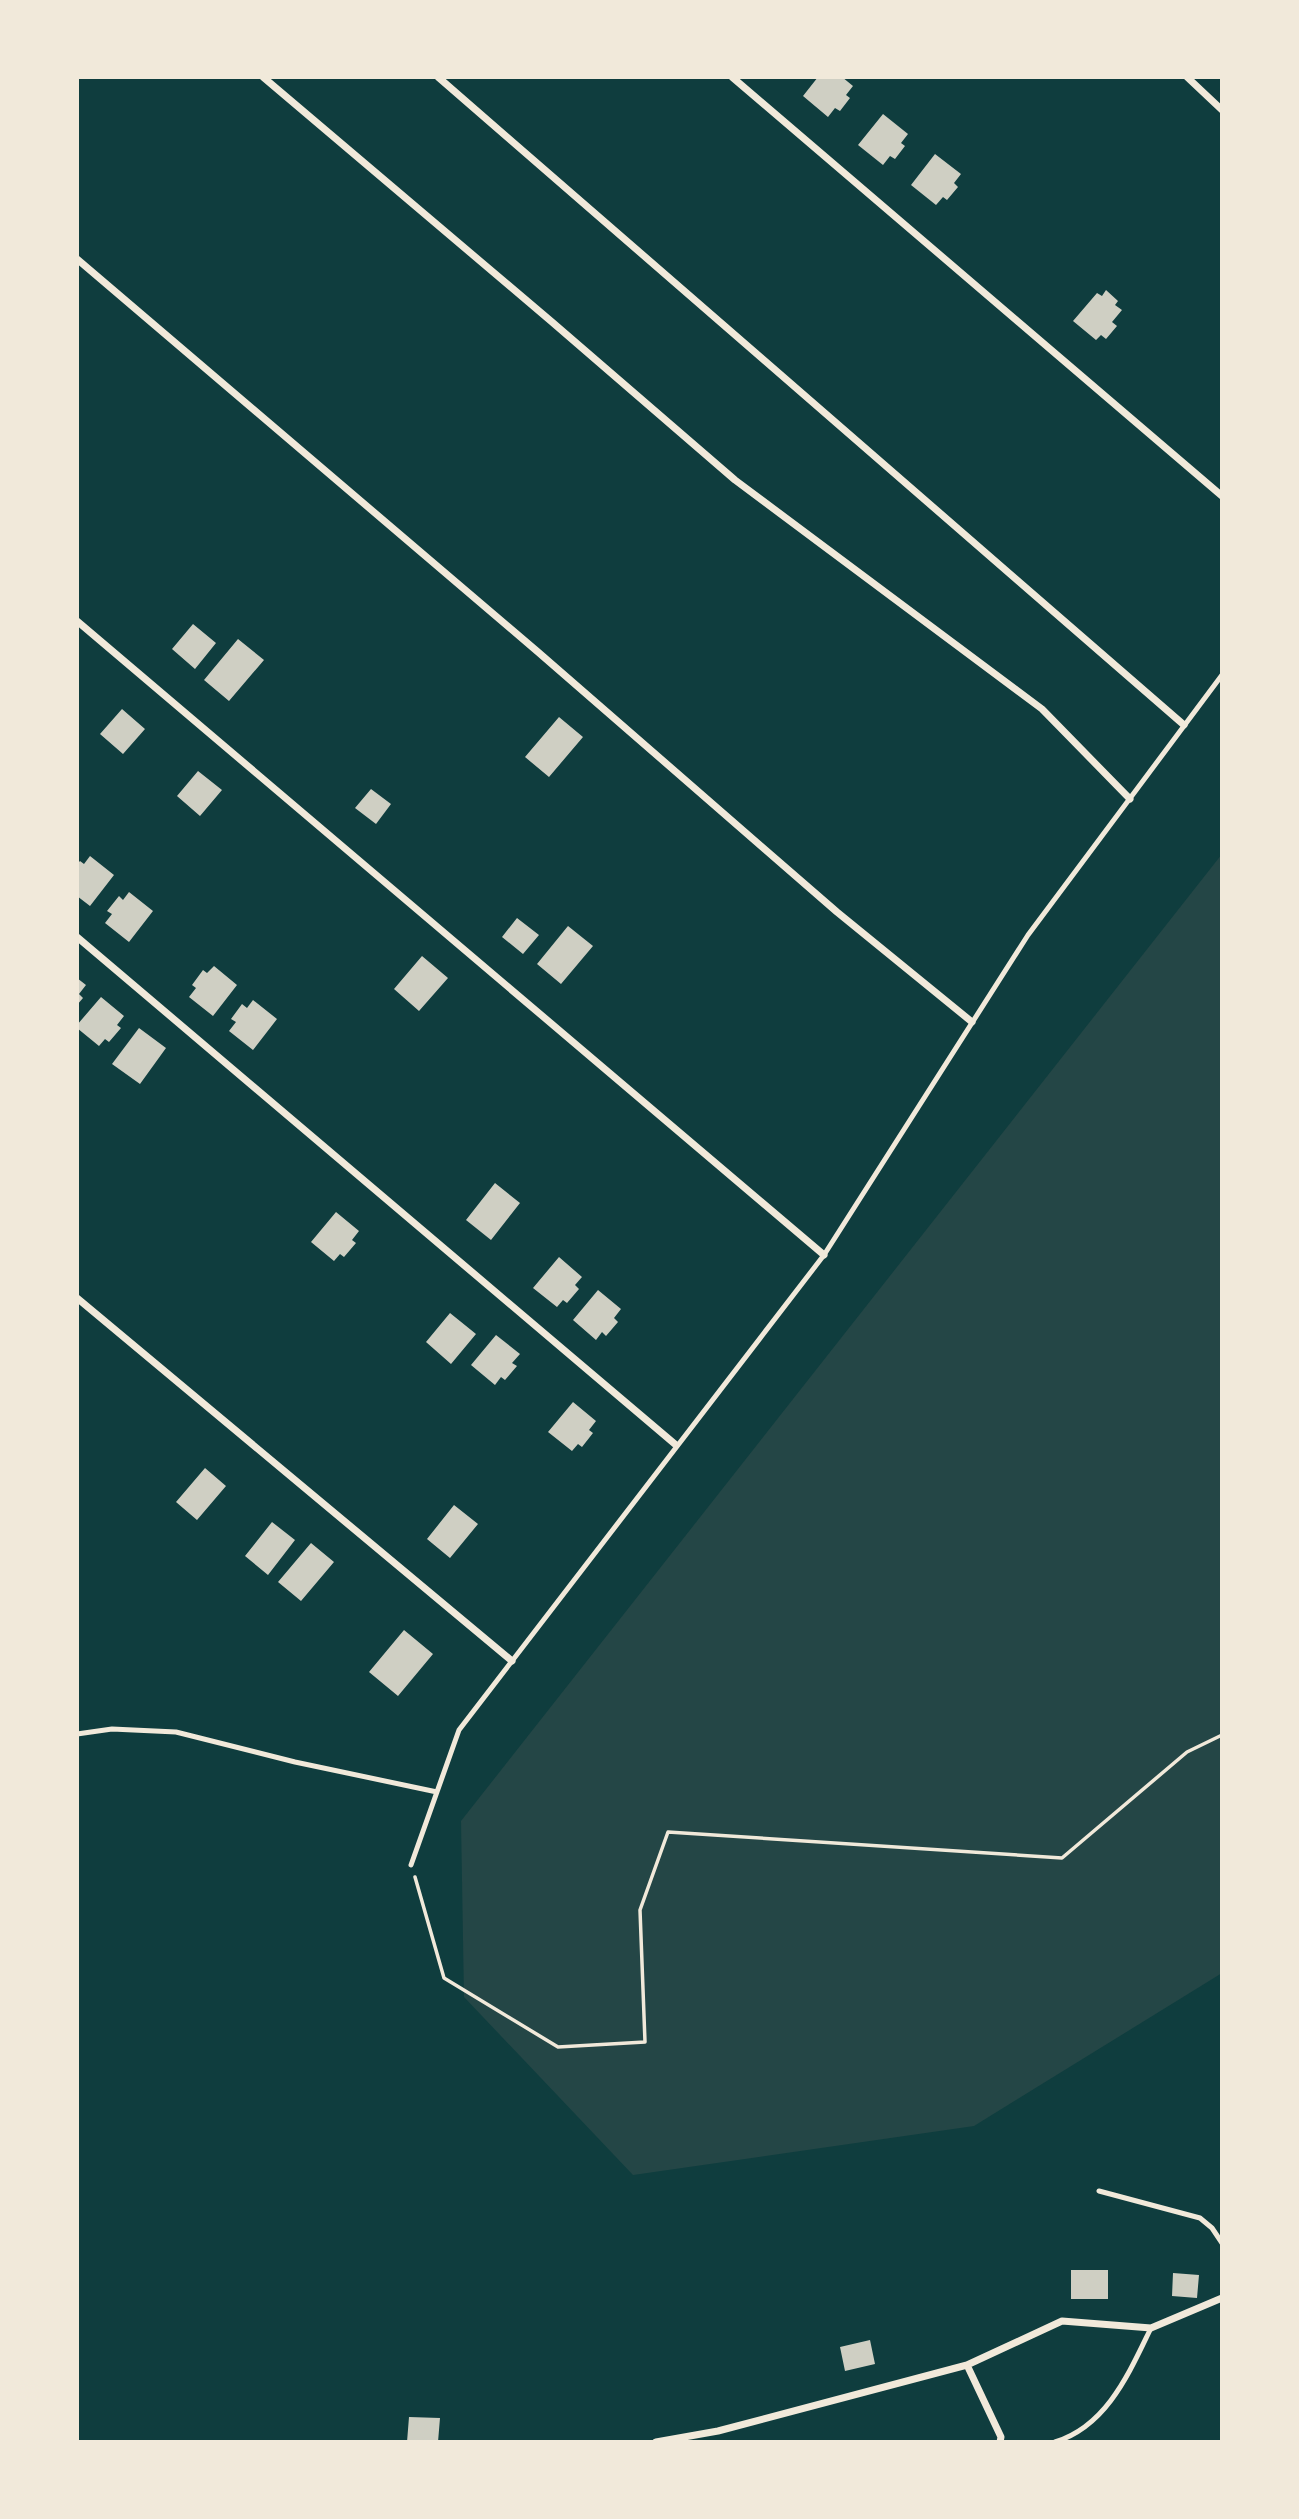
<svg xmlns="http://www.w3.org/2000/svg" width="1299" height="2519" viewBox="0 0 1299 2519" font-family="Georgia,serif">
<rect width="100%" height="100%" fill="#0f3d3e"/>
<path fill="#244646" d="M 1222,854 L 1222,1973 L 974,2126 L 633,2175 L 464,1997 L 461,1821 Z"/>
<path fill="#cfcfc3" d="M 818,77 L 842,77 L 853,86 L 846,95 L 850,98 L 840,111 L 835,108 L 828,117 L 803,96 Z
M 883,114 L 908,134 L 901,143 L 905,146 L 895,159 L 890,156 L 883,165 L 858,145 Z
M 935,154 L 961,174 L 954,183 L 958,187 L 947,200 L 943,197 L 936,205 L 911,185 Z
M 1106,290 L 1118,301 L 1115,305 L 1122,310 L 1112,322 L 1117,326 L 1106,339 L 1101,335 L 1096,340 L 1073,321 L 1097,293 L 1102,296 Z
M 193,624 L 216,643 L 195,669 L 172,649 Z
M 238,639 L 264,660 L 229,701 L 204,680 Z
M 122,709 L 145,729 L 123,754 L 100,734 Z
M 559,717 L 583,737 L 549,777 L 525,757 Z
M 198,771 L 222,790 L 200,816 L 177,796 Z
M 371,789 L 391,804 L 376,824 L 355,808 Z
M 90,856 L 114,875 L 90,906 L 77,896 L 77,864 L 80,861 L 84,864 Z
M 129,892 L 153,911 L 129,942 L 105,923 L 112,914 L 107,911 L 119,896 L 123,900 Z
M 517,918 L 539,935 L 523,954 L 502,937 Z
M 568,926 L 593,946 L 561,984 L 537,964 Z
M 422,956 L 448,978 L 419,1011 L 394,989 Z
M 214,966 L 237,985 L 213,1016 L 189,997 L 196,988 L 192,985 L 203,970 L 207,973 Z
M 77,978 L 86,985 L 79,994 L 83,998 L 77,1005 Z
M 101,997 L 124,1016 L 117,1025 L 121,1028 L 109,1042 L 105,1039 L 99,1046 L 77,1028 L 77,1025 Z
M 253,1000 L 277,1019 L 253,1050 L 229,1031 L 236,1022 L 231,1019 L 242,1004 L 247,1008 Z
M 139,1028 L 166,1048 L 140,1084 L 112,1064 Z
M 495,1183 L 520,1203 L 491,1240 L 466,1220 Z
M 336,1212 L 359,1231 L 352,1240 L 356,1243 L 344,1257 L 340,1254 L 334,1261 L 311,1242 Z
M 559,1257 L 582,1277 L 575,1285 L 579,1289 L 567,1303 L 563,1300 L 557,1307 L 533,1288 Z
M 598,1290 L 621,1309 L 614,1318 L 618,1322 L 606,1336 L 602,1332 L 596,1340 L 573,1320 Z
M 450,1313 L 476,1334 L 451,1364 L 426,1342 Z
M 496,1335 L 520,1354 L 512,1363 L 517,1366 L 505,1380 L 501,1377 L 495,1385 L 471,1365 Z
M 573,1402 L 596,1421 L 589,1430 L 593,1433 L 582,1447 L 578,1444 L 572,1451 L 548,1432 Z
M 205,1468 L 226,1486 L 197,1520 L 176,1502 Z
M 454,1505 L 478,1524 L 450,1558 L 427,1539 Z
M 272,1522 L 295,1540 L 268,1575 L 245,1556 Z
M 311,1543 L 334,1562 L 301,1601 L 278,1582 Z
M 404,1630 L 433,1654 L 398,1696 L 369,1672 Z
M 1071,2270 L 1108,2270 L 1108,2299 L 1071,2299 Z
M 1173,2273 L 1199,2275 L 1197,2298 L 1172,2296 Z
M 870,2340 L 875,2364 L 845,2371 L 840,2347 Z
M 409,2417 L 440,2418 L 438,2442 L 407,2442 Z"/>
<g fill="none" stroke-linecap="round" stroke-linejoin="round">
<path stroke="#f1e9da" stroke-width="3.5" d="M 415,1877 L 444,1978 L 558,2047 L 645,2042 L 640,1910 L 668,1832 L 1062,1858 L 1187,1752 L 1222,1735"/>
<path stroke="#f1e9da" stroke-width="5" d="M 77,1734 L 112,1729 L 176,1732 L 295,1762 L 437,1792
M 411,1865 L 459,1730 L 824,1255 L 1028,935 L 1222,675
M 1099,2191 L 1200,2218 L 1212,2228 L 1222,2243
M 1055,2442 C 1107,2426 1129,2373 1151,2328"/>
<path stroke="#f1e9da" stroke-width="7" d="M 263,77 L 552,322 L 735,480 L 1042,709 L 1130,799
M 438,77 L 1184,725
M 732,77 L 1222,496
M 1187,77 L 1222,110
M 77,259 L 538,652 L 837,912 L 972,1022
M 77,621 L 824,1255
M 77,937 L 676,1445
M 77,1298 L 512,1661
M 967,2365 L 1001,2437 L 1000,2442
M 656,2442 L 718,2431 L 967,2365 L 1062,2321 L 1151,2328 L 1222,2298"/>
</g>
<rect width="1299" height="2519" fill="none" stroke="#f1e9da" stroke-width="158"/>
</svg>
